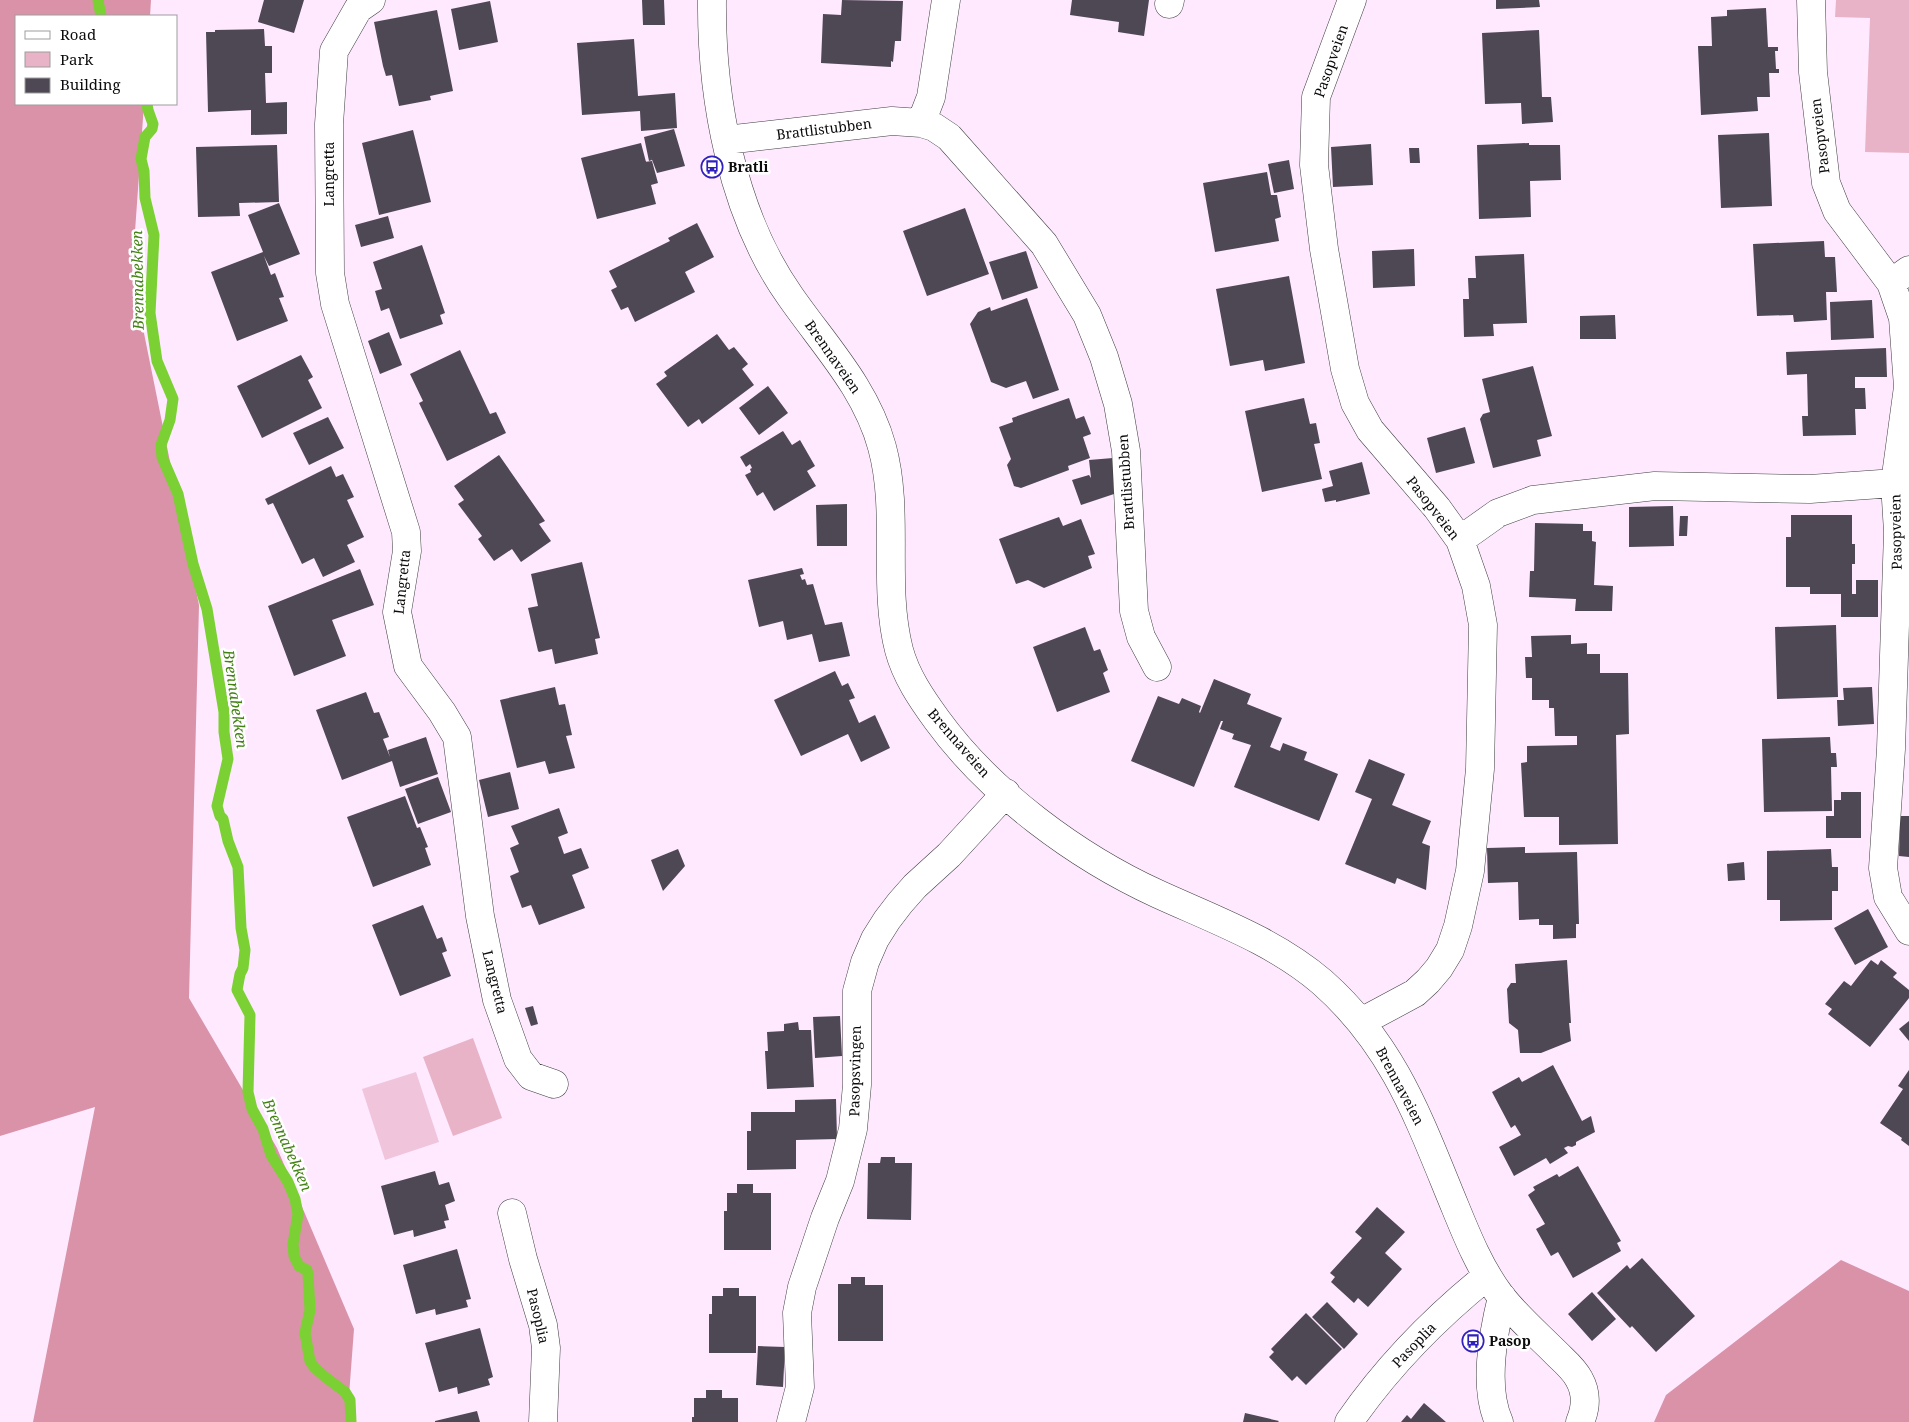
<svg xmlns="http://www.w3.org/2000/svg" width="1909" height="1422" viewBox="0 0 1909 1422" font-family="'Noto Serif',serif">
<rect width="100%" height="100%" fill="#fee9ff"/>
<path fill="#e9b3c7" d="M 1836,0 L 1909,0 L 1909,153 L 1865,152 L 1870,18 L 1835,17 Z
M 473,1038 L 502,1118 L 453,1136 L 423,1057 Z"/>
<path fill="#da92a8" d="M 0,0 L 151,0 L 150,16 L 16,16 L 16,104 L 144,104 L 132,274 L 199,605 L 189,998 L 277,1148 L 354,1329 L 347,1422 L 33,1422 L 95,1107 L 0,1136 Z
M 1841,1260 L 1909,1291 L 1909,1422 L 1654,1422 L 1666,1395 Z"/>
<path fill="#f0c5db" d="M 416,1072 L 439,1142 L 385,1160 L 362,1089 Z"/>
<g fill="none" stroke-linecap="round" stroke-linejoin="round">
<path stroke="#7bd033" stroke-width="11" d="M 98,0 L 101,16
M 147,104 L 148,110 L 153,124 L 152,129 L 145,137 L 141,159 L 144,171 L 145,198 L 154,235 L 150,313 L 157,361 L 173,399 L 170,420 L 161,445 L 162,457 L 178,494 L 193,564 L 207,609 L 224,712 L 224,732 L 228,759 L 217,806 L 220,816 L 223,819 L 228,841 L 238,867 L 241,928 L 245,950 L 243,968 L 240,974 L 237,990 L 250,1015 L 248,1092 L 252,1109 L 263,1129 L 271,1155 L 288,1182 L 295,1199 L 298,1214 L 293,1244 L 294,1256 L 299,1266 L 307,1270 L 308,1274 L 310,1310 L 305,1333 L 310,1361 L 314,1367 L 324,1376 L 345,1392 L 350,1400 L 351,1422"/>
</g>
<path fill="#4e4754" d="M 264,0 L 304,0 L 294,33 L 258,22 Z
M 642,0 L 664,0 L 665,25 L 643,25 Z
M 842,0 L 903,1 L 901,41 L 895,41 L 893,62 L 891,61 L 891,67 L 821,63 L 823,14 L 841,15 Z
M 1072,0 L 1149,0 L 1144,36 L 1118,32 L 1119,22 L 1070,15 Z
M 1496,0 L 1539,0 L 1540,7 L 1496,9 Z
M 490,1 L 498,42 L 459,50 L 451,9 Z
M 1766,8 L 1768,47 L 1778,47 L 1778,51 L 1775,51 L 1776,69 L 1779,69 L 1779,73 L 1769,73 L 1770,97 L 1757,97 L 1758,111 L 1701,115 L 1698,46 L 1712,46 L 1711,17 L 1727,16 L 1727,10 Z
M 437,10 L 453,91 L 430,96 L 431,100 L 399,106 L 392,75 L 386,76 L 383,66 L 374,22 Z
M 264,29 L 265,46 L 272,46 L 272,73 L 265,73 L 266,103 L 287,102 L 287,134 L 251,135 L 251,110 L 208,112 L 206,32 L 215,32 L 215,30 Z
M 1539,30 L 1542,97 L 1551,97 L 1553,122 L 1522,124 L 1521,103 L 1485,104 L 1482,33 Z
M 634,39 L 638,96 L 675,93 L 677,128 L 641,131 L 640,111 L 582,115 L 577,43 Z
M 674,129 L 685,166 L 657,173 L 651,157 L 652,160 L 649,161 L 644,137 Z
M 413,130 L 431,202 L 379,215 L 362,143 Z
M 1769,133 L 1772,206 L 1721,208 L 1718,135 Z
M 641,143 L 646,162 L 644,162 L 652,161 L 658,183 L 651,185 L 656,204 L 597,219 L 581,158 Z
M 1529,143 L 1529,145 L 1560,145 L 1561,180 L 1530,181 L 1531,217 L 1479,219 L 1477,145 Z
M 1371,144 L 1373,185 L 1333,187 L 1331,147 Z
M 277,145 L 279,202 L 239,203 L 240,216 L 198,217 L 196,147 Z
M 1409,148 L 1419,148 L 1420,163 L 1410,163 Z
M 1289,160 L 1294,189 L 1274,193 L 1268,164 Z
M 1267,172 L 1271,195 L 1277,195 L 1281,217 L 1275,219 L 1279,241 L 1215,252 L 1203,183 Z
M 279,203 L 300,254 L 269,266 L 264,256 L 271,275 L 275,273 L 284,297 L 279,298 L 288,321 L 237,341 L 211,272 L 263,252 L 248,215 Z
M 965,208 L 989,274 L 927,296 L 903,231 Z
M 388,216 L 394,238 L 361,247 L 355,225 Z
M 697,223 L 714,257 L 685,272 L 695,292 L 635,322 L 628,307 L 621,310 L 611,290 L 617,287 L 609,271 L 670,241 L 668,238 Z
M 1824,241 L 1825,257 L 1835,257 L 1837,292 L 1826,292 L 1827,320 L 1794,322 L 1793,315 L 1757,316 L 1753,244 Z
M 422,245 L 445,313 L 440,315 L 443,324 L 400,339 L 389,308 L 381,311 L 375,291 L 382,289 L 373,262 Z
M 1414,249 L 1415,286 L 1373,288 L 1372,251 Z
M 1026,251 L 1038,288 L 1002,300 L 989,262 Z
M 1524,254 L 1527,323 L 1493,324 L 1494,336 L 1464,337 L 1463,299 L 1469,299 L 1468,278 L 1476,278 L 1475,256 Z
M 1289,276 L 1305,363 L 1265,371 L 1263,360 L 1230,366 L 1216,289 Z
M 1027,298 L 1059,390 L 1033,399 L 1026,381 L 1006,388 L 991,382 L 970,324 L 978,312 L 990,307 L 991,311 Z
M 1872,300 L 1874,338 L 1831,340 L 1830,302 Z
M 1615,315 L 1616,339 L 1580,339 L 1580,316 Z
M 389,332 L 402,365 L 380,374 L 368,341 Z
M 717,334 L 729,350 L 734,347 L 748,364 L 742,369 L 754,385 L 702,424 L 699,419 L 688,427 L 656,384 L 667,376 L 664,372 Z
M 1886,348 L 1887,377 L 1855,377 L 1855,388 L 1865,388 L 1866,409 L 1855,409 L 1856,435 L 1803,436 L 1802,416 L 1808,416 L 1807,374 L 1787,375 L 1786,352 Z
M 460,350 L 490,414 L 496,412 L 506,433 L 447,461 L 419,403 L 423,401 L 410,374 Z
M 301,355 L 313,377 L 308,380 L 322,408 L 262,438 L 237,386 Z
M 1533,366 L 1552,436 L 1537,440 L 1541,456 L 1493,468 L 1480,419 L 1483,414 L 1490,412 L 1482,379 Z
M 768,386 L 788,413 L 759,435 L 739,408 Z
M 1069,398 L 1076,419 L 1084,416 L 1091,434 L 1083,437 L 1090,458 L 1068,466 L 1069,470 L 1021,488 L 1014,486 L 1007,465 L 1011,459 L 999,427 L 1013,422 L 1012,418 Z
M 1304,398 L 1310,424 L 1316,423 L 1320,443 L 1314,444 L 1322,479 L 1262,492 L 1245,411 Z
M 328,417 L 344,448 L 309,465 L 293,433 Z
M 1465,427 L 1475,463 L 1436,473 L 1427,438 Z
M 783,431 L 792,445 L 800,440 L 815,466 L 807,471 L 816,486 L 774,511 L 763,492 L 757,496 L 745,475 L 751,472 L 750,469 L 752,468 L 750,464 L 746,467 L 740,457 Z
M 499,455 L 545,521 L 539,524 L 551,541 L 521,562 L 512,549 L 494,561 L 478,539 L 482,536 L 458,504 L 464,500 L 454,486 Z
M 1113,458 L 1114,494 L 1081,505 L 1072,480 L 1089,475 L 1091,478 L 1089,460 Z
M 1362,462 L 1370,494 L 1336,502 L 1336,500 L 1325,502 L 1322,489 L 1333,486 L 1329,471 Z
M 331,466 L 336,477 L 343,474 L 354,497 L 347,500 L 364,537 L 347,545 L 355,562 L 323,577 L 314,558 L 302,564 L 273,503 L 268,505 L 265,499 Z
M 847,504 L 847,546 L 817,546 L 816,505 Z
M 1673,506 L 1674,546 L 1629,547 L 1629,507 Z
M 1791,515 L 1852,515 L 1852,544 L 1855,544 L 1855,564 L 1852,564 L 1852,594 L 1856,594 L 1856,580 L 1878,580 L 1878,617 L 1841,617 L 1841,594 L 1810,594 L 1810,587 L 1786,587 L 1786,537 L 1791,537 Z
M 1680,516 L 1688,516 L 1687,536 L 1679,536 Z
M 1059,517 L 1063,526 L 1081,519 L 1095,554 L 1088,556 L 1092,568 L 1044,588 L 1028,580 L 1016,584 L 999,539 Z
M 1535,523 L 1583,524 L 1583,531 L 1592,531 L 1592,541 L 1596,542 L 1594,585 L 1613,586 L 1612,611 L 1575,611 L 1576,599 L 1529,597 L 1530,571 L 1534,571 Z
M 582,562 L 600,638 L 595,639 L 598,654 L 555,664 L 552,649 L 539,652 L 538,651 L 528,608 L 538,606 L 531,574 Z
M 802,568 L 804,574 L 800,575 L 802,580 L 805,579 L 807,585 L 813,584 L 825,625 L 842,622 L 850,656 L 819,662 L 812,634 L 787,640 L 783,621 L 759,627 L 748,580 Z
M 360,569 L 374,605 L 332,620 L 346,656 L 294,676 L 268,606 Z
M 1836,625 L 1838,697 L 1777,699 L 1775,627 Z
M 1085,627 L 1094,651 L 1100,649 L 1108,670 L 1103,673 L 1110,692 L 1057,712 L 1033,647 Z
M 1571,635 L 1571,644 L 1587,643 L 1587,654 L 1600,654 L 1600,673 L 1628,673 L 1629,734 L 1616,735 L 1618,844 L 1559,845 L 1559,817 L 1524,817 L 1521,763 L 1527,762 L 1527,746 L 1577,745 L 1577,736 L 1555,736 L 1554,708 L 1549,708 L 1549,700 L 1532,700 L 1532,678 L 1526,678 L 1525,657 L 1532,657 L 1531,636 Z
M 835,671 L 842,686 L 848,683 L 855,698 L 849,700 L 859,723 L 875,715 L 890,748 L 861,762 L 848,734 L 801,756 L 774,700 Z
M 1214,679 L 1251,694 L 1247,704 L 1282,718 L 1270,747 L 1280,751 L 1283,743 L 1307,752 L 1304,760 L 1338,774 L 1319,821 L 1234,787 L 1251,745 L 1232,739 L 1234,734 L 1220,729 L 1223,721 L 1221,721 L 1194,787 L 1131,761 L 1158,696 L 1179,704 L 1182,698 L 1201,706 L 1199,712 L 1200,713 Z
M 555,687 L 559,705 L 565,704 L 572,735 L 566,736 L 575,768 L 549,774 L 545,761 L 517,768 L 500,700 Z
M 1872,687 L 1874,724 L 1838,726 L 1837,700 L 1844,700 L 1843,688 Z
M 366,692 L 374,713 L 379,712 L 389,737 L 383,739 L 390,757 L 388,750 L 426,737 L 438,774 L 400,787 L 392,761 L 342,780 L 316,710 Z
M 1830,737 L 1831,753 L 1836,753 L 1837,767 L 1831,767 L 1832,811 L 1764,812 L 1762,739 Z
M 1369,759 L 1405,774 L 1392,805 L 1431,821 L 1422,843 L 1430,846 L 1426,890 L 1397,878 L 1395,884 L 1345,864 L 1372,799 L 1355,792 Z
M 510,772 L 519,809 L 488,817 L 479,780 Z
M 438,777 L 451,812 L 418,824 L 405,789 Z
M 1841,792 L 1861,792 L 1861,838 L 1826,838 L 1826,816 L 1834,816 L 1834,800 L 1841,800 Z
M 405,796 L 417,828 L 420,827 L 428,847 L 425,848 L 431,865 L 373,887 L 347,817 Z
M 559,808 L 568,833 L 558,837 L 564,854 L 581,848 L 589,868 L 572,875 L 585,908 L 539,925 L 531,905 L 522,908 L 510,876 L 519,872 L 510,848 L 519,844 L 511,826 Z
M 1900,816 L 1909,816 L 1909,857 L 1899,856 Z
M 1525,847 L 1525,853 L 1577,852 L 1579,924 L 1576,924 L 1576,938 L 1553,939 L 1553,925 L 1539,925 L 1539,919 L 1519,920 L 1518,882 L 1488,883 L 1487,848 Z
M 678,849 L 685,866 L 663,891 L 651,860 Z
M 1831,849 L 1832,867 L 1838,867 L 1838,891 L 1832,891 L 1832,920 L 1780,921 L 1780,900 L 1767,900 L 1767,851 Z
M 1744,862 L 1745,880 L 1728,881 L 1727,864 Z
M 423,905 L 437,939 L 442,937 L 447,951 L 442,953 L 451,976 L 400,996 L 372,925 Z
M 1868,909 L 1888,947 L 1855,965 L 1834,928 Z
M 1567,960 L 1571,1023 L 1569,1023 L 1571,1041 L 1541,1053 L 1520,1053 L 1518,1030 L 1509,1023 L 1507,989 L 1511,983 L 1516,983 L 1515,964 Z
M 1871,960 L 1878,965 L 1881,960 L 1897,973 L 1893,977 L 1909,990 L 1909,998 L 1870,1047 L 1828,1014 L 1832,1009 L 1825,1004 L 1844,981 L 1851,986 Z
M 533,1006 L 538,1024 L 531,1026 L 525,1008 Z
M 840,1016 L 842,1056 L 815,1058 L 813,1017 Z
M 1909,1021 L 1909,1041 L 1899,1029 Z
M 798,1022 L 799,1030 L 811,1030 L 814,1087 L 767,1089 L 765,1051 L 768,1051 L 767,1032 L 784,1031 L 784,1024 Z
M 1553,1065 L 1582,1121 L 1591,1116 L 1595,1132 L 1576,1142 L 1576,1145 L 1572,1147 L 1568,1146 L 1564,1148 L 1568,1153 L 1550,1164 L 1546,1158 L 1514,1176 L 1499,1147 L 1521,1135 L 1515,1125 L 1511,1128 L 1492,1092 L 1519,1077 L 1522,1082 Z
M 1909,1070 L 1909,1146 L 1901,1140 L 1902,1138 L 1880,1123 L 1903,1089 L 1898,1086 Z
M 836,1099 L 837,1139 L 796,1140 L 796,1169 L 747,1170 L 747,1131 L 751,1131 L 751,1112 L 795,1112 L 795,1100 Z
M 881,1157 L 895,1157 L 895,1163 L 912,1163 L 911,1220 L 867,1219 L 868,1163 L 880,1163 Z
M 1578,1166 L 1621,1241 L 1617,1243 L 1621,1251 L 1573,1278 L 1558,1252 L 1551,1256 L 1536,1229 L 1545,1224 L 1528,1195 L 1535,1190 L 1533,1187 L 1557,1174 L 1559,1177 Z
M 435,1171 L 439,1185 L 449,1182 L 455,1201 L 445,1205 L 449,1220 L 444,1221 L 446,1228 L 414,1237 L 413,1230 L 394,1235 L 381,1186 Z
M 737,1184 L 753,1184 L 753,1193 L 771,1193 L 771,1250 L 724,1250 L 724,1211 L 727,1211 L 727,1193 L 737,1193 Z
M 1377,1207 L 1405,1232 L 1385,1253 L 1402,1269 L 1368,1307 L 1358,1298 L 1354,1303 L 1331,1282 L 1335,1277 L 1330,1273 L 1362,1238 L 1355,1232 Z
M 457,1249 L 471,1299 L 466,1300 L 468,1307 L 436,1315 L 435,1309 L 416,1314 L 403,1265 Z
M 1642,1258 L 1695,1316 L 1656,1352 L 1632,1326 L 1630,1328 L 1597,1293 L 1627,1265 L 1630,1269 Z
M 851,1277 L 865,1277 L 865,1285 L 883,1285 L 883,1341 L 838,1341 L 838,1284 L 851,1284 Z
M 723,1288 L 739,1288 L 739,1296 L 756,1296 L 756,1353 L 709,1353 L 709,1314 L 712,1314 L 712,1296 L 723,1296 Z
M 1592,1292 L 1616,1319 L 1592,1341 L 1568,1314 Z
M 1327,1302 L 1358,1334 L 1344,1349 L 1312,1317 Z
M 1306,1313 L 1342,1349 L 1306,1385 L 1297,1376 L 1292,1381 L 1269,1357 L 1274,1352 L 1271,1349 Z
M 480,1328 L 493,1377 L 488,1379 L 490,1385 L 458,1394 L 457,1387 L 439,1392 L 425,1343 Z
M 758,1346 L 785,1347 L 783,1387 L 756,1385 Z
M 706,1390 L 722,1390 L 722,1398 L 738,1398 L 738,1422 L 692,1422 L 692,1417 L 694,1417 L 694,1398 L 706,1398 Z
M 1424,1403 L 1446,1422 L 1401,1422 L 1407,1415 L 1411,1419 Z
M 477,1411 L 480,1422 L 435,1422 L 435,1421 Z
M 1245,1413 L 1279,1421 L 1278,1422 L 1243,1422 Z"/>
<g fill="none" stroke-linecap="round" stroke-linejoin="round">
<g stroke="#3e3e3e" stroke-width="29">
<path id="minor" d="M 371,0 L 358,9 L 334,51 L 329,124 L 330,273 L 335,304 L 406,532 L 407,551 L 397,612 L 408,666 L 442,712 L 457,737 L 480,916 L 497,1000 L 518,1059 L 531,1076 L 554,1084
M 712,0 C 711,98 732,214 790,296 C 824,345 866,388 882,447 C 900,513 882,584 899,650 C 906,676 921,698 937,720 C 990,793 1077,857 1158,894 C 1215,920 1274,941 1322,982 C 1390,1042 1416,1111 1449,1192 C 1464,1228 1477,1264 1500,1295 C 1516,1316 1537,1334 1556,1353 C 1564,1361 1574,1369 1579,1379 C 1587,1393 1586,1408 1580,1422
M 1352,0 L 1316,97 L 1314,165 L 1324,249 L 1345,369 L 1355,403 L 1370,430 L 1437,508 L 1460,540 L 1476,586 L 1483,625 L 1480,769 L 1470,871 L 1458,926 L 1450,950 L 1439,968 L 1428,981 L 1415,993 L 1361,1022
M 1811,0 L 1813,72 L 1826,183 L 1837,211 L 1891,283 L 1903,318 L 1908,387 L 1895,483 L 1898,532 L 1891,749 L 1883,868 L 1888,897 L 1909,931
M 1169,4 L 1170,0
M 921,123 L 931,97 L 946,0
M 726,140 L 892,121 L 921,123 L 934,127 L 949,137 L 1044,244 L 1087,315 L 1104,357 L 1118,404 L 1126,451 L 1134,611 L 1141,637 L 1157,667
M 1891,283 L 1909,270
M 1460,540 L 1498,513 L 1533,500 L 1655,486 L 1810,489 L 1895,483
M 512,1213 L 523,1259 L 543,1325 L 546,1348 L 543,1422
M 791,1422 L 800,1387 L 797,1313 L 802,1287 L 825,1218 L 840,1181 L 853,1129 L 857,1085 L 857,991 L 865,962 L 875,939 L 887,920 L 900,903 L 915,886 L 949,855 L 1006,793
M 1349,1422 C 1387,1367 1435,1318 1487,1276
M 1499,1422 C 1483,1387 1493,1334 1502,1297"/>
</g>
<use href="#minor" stroke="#fff" stroke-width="28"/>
</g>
<defs>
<g id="bus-ring" transform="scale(1.125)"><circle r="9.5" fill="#fff" stroke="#3021bd" stroke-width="1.5"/><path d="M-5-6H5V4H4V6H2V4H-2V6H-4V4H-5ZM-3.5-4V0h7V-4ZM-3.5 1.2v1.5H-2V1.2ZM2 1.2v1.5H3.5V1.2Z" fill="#3021bd"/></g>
</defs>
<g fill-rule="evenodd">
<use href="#bus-ring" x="712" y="167"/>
<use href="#bus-ring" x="1473" y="1341"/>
</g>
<g text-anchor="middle" stroke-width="5" stroke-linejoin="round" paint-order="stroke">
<g font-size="14" fill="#0b0b0b" stroke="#fff">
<text transform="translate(1331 61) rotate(-71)" y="5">Pasopveien</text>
<text transform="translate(824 129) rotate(-7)" y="5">Brattlistubben</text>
<text transform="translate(1820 136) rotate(-97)" y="5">Pasopveien</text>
<text transform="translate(329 174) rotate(-90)" y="5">Langretta</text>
<text transform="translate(833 357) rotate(55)" y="5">Brennaveien</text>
<text transform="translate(1126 482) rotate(-94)" y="5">Brattlistubben</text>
<text transform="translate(1433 508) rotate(52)" y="5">Pasopveien</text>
<text transform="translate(1896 532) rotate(-91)" y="5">Pasopveien</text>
<text transform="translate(402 582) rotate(-84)" y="5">Langretta</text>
<text transform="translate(959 743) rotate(49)" y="5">Brennaveien</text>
<text transform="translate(495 982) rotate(76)" y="5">Langretta</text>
<text transform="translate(855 1071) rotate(-89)" y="5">Pasopsvingen</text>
<text transform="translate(1400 1086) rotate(62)" y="5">Brennaveien</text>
<text transform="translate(538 1316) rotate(77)" y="5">Pasoplia</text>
<text transform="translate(1414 1345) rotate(-46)" y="5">Pasoplia</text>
</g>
<g font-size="14" font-weight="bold" fill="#0b0b0b" stroke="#fff" text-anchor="start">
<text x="728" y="172">Bratli</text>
<text x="1489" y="1346">Pasop</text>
</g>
<g font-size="15" font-style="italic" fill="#428213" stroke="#fff">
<text transform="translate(138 280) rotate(-91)" y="5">Brennabekken</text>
<text transform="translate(235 699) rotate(82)" y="5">Brennabekken</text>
<text transform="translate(287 1145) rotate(66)" y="5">Brennabekken</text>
</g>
</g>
<rect x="15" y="15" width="162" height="90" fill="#ffffff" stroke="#9d9d9d"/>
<rect x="25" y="31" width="25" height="8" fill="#ffffff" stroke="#9d9d9d"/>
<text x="60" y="40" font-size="15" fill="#0b0b0b">Road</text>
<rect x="25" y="52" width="25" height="15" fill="#e9b3c7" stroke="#9d9d9d"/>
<text x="60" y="65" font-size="15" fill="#0b0b0b">Park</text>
<rect x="25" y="78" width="25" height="15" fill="#4e4754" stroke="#9d9d9d"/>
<text x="60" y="90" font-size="15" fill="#0b0b0b">Building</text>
</svg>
